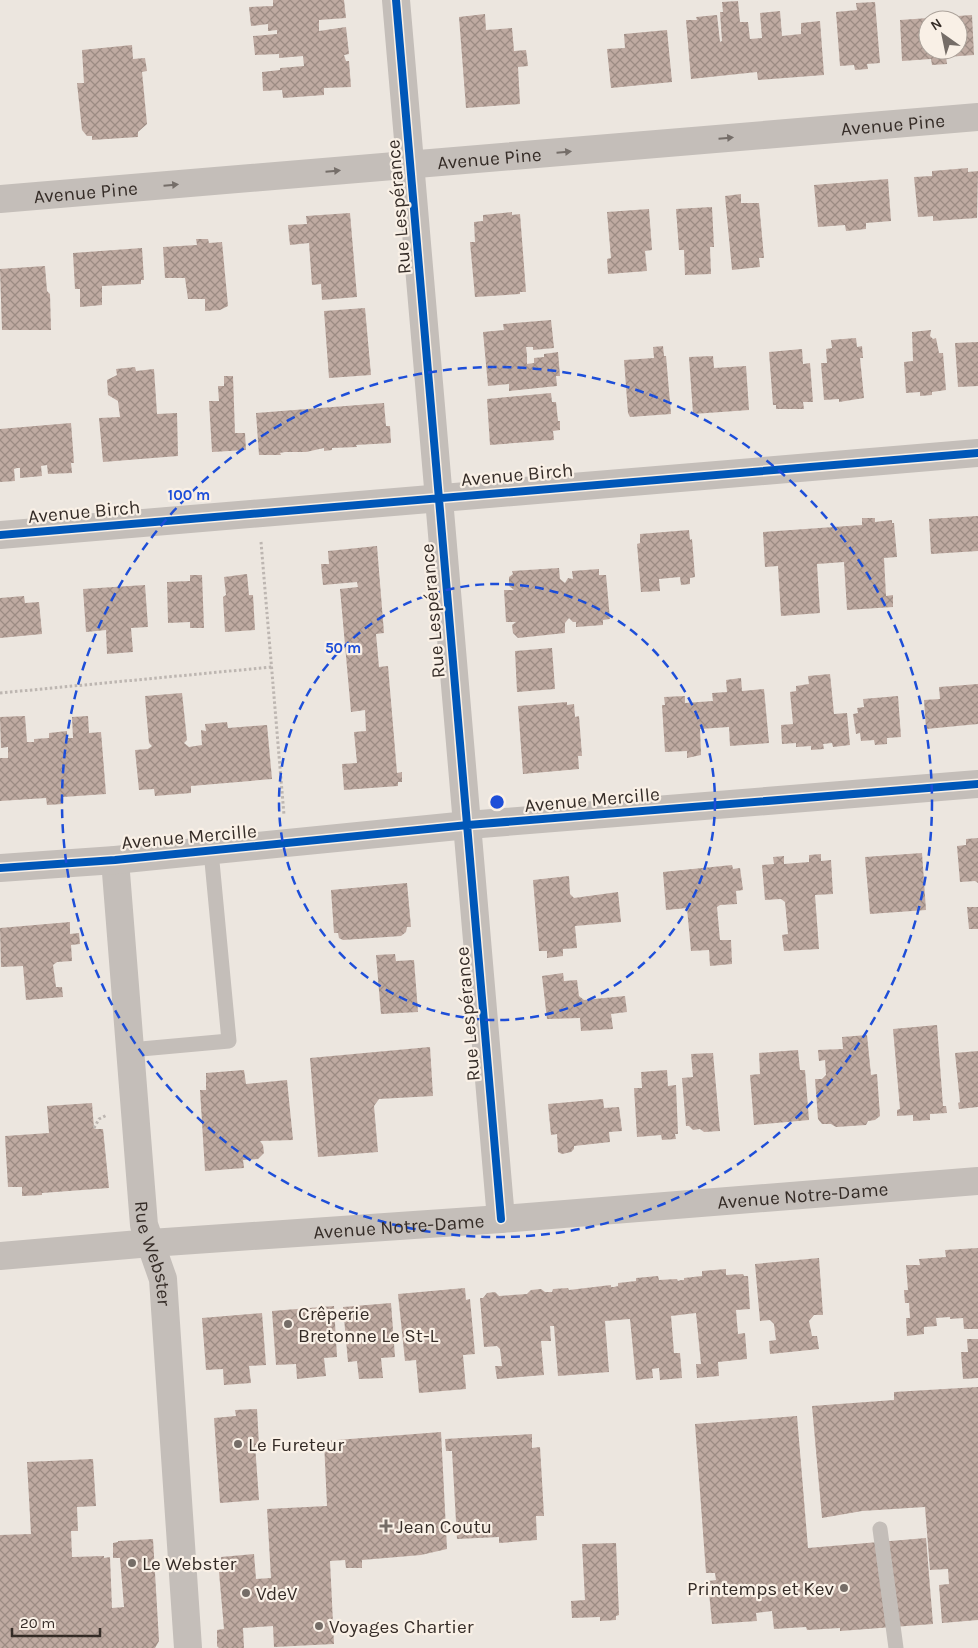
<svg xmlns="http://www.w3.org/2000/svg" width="978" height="1648" viewBox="0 0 978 1648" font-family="Karla,sans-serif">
<defs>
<pattern id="building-cross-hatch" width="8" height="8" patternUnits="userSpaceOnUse" patternTransform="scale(1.25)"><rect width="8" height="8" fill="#bfaaa1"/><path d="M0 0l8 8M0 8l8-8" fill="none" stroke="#9c8b83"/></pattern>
</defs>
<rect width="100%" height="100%" fill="#ece6df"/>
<path fill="url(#building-cross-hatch)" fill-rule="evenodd" d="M 273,0 L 344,0 L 346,18 L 319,20 L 319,31 L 346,27 L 349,54 L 344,55 L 346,61 L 349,61 L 351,87 L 324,88 L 324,95 L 283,98 L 282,90 L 263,91 L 262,72 L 280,70 L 280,68 L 304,66 L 303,56 L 279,58 L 279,54 L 255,55 L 253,36 L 277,34 L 277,30 L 268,31 L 268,24 L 251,26 L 249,7 L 273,6 Z
M 738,1 L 740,22 L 748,22 L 750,39 L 762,38 L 760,13 L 780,11 L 782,36 L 801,34 L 801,23 L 820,21 L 824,75 L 758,80 L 757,72 L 691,79 L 686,20 L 697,20 L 696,17 L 717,15 L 720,42 L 722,41 L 720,12 L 723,12 L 722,2 Z
M 875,2 L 880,63 L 867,64 L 868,69 L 855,70 L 854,65 L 840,66 L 836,12 L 857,10 L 856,3 Z
M 485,14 L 486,30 L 512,28 L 514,51 L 526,50 L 528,66 L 518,67 L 520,104 L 466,108 L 459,17 Z
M 972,15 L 974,55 L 946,57 L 947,64 L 932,65 L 931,59 L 902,61 L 900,20 ZM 928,20 L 958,20 L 958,50 L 928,50 Z
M 667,30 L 672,82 L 611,88 L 607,49 L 625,48 L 624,34 Z
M 132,45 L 133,59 L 145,58 L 147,71 L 142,72 L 147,124 L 138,132 L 138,137 L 92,140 L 92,136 L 87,136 L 82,130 L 77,83 L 84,83 L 82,50 Z
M 968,168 L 968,172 L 978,171 L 977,218 L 933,221 L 933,216 L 918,217 L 914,177 L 932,176 L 932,171 Z
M 888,179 L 891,221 L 866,223 L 866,229 L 846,231 L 845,225 L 818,227 L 814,185 Z
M 741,194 L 741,203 L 759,203 L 764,258 L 759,258 L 760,267 L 732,270 L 725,196 Z
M 712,207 L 714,247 L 710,247 L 711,274 L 685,275 L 684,250 L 679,250 L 676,209 Z
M 649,209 L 652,250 L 645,251 L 647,271 L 608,274 L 607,259 L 611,258 L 607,212 Z
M 512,212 L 512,215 L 520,214 L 526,292 L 520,292 L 520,294 L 475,297 L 470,242 L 475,242 L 474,222 L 483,221 L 483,215 Z
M 350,213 L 357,297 L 322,300 L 321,284 L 312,285 L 309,243 L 290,245 L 288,225 L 307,224 L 306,216 Z
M 196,239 L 208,239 L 209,243 L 222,242 L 228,306 L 220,310 L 205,311 L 205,299 L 188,299 L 185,278 L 165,278 L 163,247 L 197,245 Z
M 142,248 L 144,280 L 141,280 L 141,284 L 102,286 L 102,305 L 80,307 L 80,289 L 75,289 L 73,253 Z
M 45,266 L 47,291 L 50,294 L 51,330 L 2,330 L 0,269 Z
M 365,308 L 371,375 L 329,378 L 324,311 Z
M 551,320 L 554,348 L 533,350 L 533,347 L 526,347 L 527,355 L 527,364 L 534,363 L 534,358 L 544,357 L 544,354 L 558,352 L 560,376 L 556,376 L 557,386 L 509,391 L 509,384 L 488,386 L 483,332 L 504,330 L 503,324 Z
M 931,330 L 930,336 L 933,339 L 936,338 L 939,353 L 943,353 L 946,390 L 932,392 L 932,395 L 920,396 L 920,392 L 906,393 L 904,362 L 913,361 L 912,332 Z
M 856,338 L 857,347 L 862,346 L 863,358 L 860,358 L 864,398 L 839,402 L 839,399 L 824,400 L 821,363 L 827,363 L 826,349 L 832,348 L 831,340 Z
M 978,342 L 978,386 L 958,387 L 955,343 Z
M 663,346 L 664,356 L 666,356 L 671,414 L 630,417 L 628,413 L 624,360 L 654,358 L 653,347 Z
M 802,349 L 803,364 L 810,363 L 813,402 L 803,402 L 804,409 L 776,409 L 776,405 L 773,405 L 769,352 Z
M 713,356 L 714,368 L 746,366 L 749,410 L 693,414 L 689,357 Z
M 135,367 L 136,371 L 154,369 L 157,414 L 177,413 L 178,456 L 103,462 L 99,418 L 120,417 L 118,401 L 108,395 L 107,380 L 117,375 L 116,369 Z
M 224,376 L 233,376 L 235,433 L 245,433 L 246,450 L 212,452 L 209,401 L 219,401 L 218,386 L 224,386 Z
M 551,393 L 552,402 L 556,402 L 558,421 L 560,421 L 560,430 L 553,431 L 554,440 L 490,445 L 487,399 Z
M 384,403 L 386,426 L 390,426 L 391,443 L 356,445 L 357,447 L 332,448 L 332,450 L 324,451 L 324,448 L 306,452 L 285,452 L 280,453 L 281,455 L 259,455 L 256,413 Z
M 71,423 L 74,463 L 71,463 L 72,473 L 48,474 L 47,465 L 41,466 L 42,476 L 20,478 L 20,468 L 17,468 L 14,469 L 15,481 L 0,482 L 0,429 Z
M 978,516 L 978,551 L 931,554 L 929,519 Z
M 862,518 L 875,518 L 875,522 L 892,520 L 892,523 L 894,523 L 897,557 L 884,558 L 886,596 L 893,595 L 893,607 L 847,610 L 844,562 L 817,564 L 820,613 L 781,616 L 778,566 L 765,567 L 763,532 L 862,525 Z
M 689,530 L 690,540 L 692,539 L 695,577 L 690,578 L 690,584 L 681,585 L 680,577 L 659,579 L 660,591 L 641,592 L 637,544 L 640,543 L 640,534 Z
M 377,546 L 384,633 L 376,634 L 379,667 L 388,666 L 397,773 L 402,772 L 402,782 L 398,782 L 398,786 L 344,790 L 342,764 L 357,763 L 354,732 L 366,731 L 365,710 L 351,712 L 340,589 L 358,587 L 357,582 L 323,585 L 321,564 L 329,564 L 328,551 Z
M 559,568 L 560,579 L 565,583 L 568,578 L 573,579 L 572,571 L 599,569 L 599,575 L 606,575 L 610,619 L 603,620 L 603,625 L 576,627 L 576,622 L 573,622 L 569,618 L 565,623 L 565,633 L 518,638 L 513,633 L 512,625 L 516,622 L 506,622 L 504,590 L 514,590 L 509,586 L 509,577 L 513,574 L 512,571 Z
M 247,574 L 249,595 L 253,595 L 255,630 L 225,632 L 223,597 L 226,595 L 224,577 Z
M 190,575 L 202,575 L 204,628 L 190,628 L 190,622 L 168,623 L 167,582 L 190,581 Z
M 145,585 L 148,627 L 131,628 L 133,652 L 107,654 L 106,630 L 86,632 L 83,589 Z
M 24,596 L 25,603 L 39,602 L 42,634 L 0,638 L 0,598 Z
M 552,648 L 555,689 L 517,692 L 515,651 Z
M 830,674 L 834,714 L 847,713 L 850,745 L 833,747 L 832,743 L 823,744 L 824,749 L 811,750 L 811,746 L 796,747 L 796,743 L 782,744 L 781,725 L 793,724 L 790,692 L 796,691 L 796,686 L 809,684 L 808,676 Z
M 741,678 L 742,691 L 764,689 L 769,743 L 730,746 L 729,727 L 700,729 L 701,755 L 687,758 L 687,751 L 665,752 L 662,705 L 665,705 L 664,697 L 685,696 L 685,703 L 713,701 L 712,693 L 727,692 L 726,680 Z
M 978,684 L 978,724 L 926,729 L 924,700 L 940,699 L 939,687 Z
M 182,693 L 187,740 L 184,743 L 189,747 L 202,745 L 201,730 L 206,731 L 205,724 L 227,722 L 228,728 L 267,725 L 272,779 L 191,786 L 191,793 L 155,796 L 154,789 L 139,790 L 135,750 L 148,749 L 152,746 L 149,743 L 145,696 Z
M 898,696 L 901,737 L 887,738 L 887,744 L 875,745 L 874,740 L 861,741 L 860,733 L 856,734 L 853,714 L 858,713 L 857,708 L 864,707 L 863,699 Z
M 567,702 L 567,705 L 574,704 L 575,717 L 579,716 L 582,756 L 578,756 L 579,769 L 523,774 L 518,706 Z
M 25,716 L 27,742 L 34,742 L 34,739 L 49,738 L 49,733 L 67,731 L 67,738 L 73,738 L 72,717 L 88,716 L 89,733 L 101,732 L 106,794 L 63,797 L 63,804 L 47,805 L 46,798 L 0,801 L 0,758 L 8,758 L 8,747 L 1,748 L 0,717 Z
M 978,838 L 978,883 L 975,881 L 960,882 L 957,846 L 966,845 L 966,839 Z
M 922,853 L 926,910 L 870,914 L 865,857 Z
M 821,854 L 821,861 L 831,860 L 833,894 L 815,895 L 819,949 L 784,951 L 782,935 L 788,934 L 785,902 L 781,899 L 765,900 L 762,865 L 774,864 L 773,857 L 784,856 L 784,864 L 809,862 L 809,855 Z
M 732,865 L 733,869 L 740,868 L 743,890 L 736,891 L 737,904 L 720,905 L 717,907 L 720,940 L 731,940 L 732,964 L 710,966 L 709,950 L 691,951 L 687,908 L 666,910 L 663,872 Z
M 569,876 L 570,894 L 574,898 L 618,892 L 621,922 L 575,926 L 577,948 L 563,949 L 563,956 L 547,958 L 547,951 L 539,951 L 533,880 Z
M 407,883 L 411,927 L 407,927 L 406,932 L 401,936 L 343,940 L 339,938 L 338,933 L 334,933 L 331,890 Z
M 967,907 L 978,907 L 978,929 L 969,929 Z
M 70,922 L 70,934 L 79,933 L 80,944 L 71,945 L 72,961 L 57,962 L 53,965 L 56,987 L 62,987 L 63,997 L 26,1000 L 23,966 L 1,967 L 0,928 Z
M 395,954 L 396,961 L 414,960 L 418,1012 L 381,1014 L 376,955 Z
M 563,973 L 564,981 L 577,980 L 579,996 L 584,1000 L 625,996 L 627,1012 L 611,1014 L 613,1029 L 581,1031 L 580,1018 L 547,1019 L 542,976 Z
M 937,1025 L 943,1106 L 946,1106 L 947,1113 L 930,1114 L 930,1120 L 913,1121 L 913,1115 L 897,1116 L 897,1110 L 900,1109 L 893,1029 Z
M 867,1035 L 871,1075 L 877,1074 L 880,1116 L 875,1120 L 868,1121 L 866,1125 L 836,1127 L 831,1124 L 822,1124 L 818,1119 L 815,1079 L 822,1079 L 826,1075 L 825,1060 L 819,1061 L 818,1050 L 843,1049 L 842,1037 Z
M 430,1047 L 433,1096 L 379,1099 L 374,1106 L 378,1152 L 318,1157 L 310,1058 Z
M 798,1050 L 800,1070 L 805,1070 L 809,1120 L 754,1125 L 750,1075 L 760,1074 L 759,1053 Z
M 978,1051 L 978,1107 L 959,1109 L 958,1103 L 960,1102 L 955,1053 Z
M 713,1053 L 720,1131 L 704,1132 L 700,1129 L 693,1130 L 689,1126 L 686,1126 L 682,1078 L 693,1077 L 691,1054 Z
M 244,1070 L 246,1084 L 287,1080 L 293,1140 L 260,1141 L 263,1145 L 264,1153 L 258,1159 L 243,1160 L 244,1168 L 205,1171 L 200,1090 L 206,1090 L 206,1073 Z
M 667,1070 L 668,1086 L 676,1085 L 678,1134 L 675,1134 L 676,1139 L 662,1140 L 661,1135 L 637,1137 L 634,1088 L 642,1088 L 641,1072 Z
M 603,1099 L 604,1108 L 619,1107 L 622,1131 L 609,1132 L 610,1142 L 574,1146 L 574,1149 L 571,1152 L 562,1154 L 558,1152 L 557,1134 L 551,1135 L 548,1104 Z
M 92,1103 L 94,1128 L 95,1129 L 103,1129 L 109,1188 L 42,1193 L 42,1195 L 22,1196 L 22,1187 L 8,1187 L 5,1136 L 49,1133 L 47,1106 Z
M 978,1248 L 978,1329 L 964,1329 L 963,1318 L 950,1319 L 950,1317 L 936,1318 L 937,1326 L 924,1327 L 924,1334 L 907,1336 L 906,1318 L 910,1318 L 909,1303 L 905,1303 L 904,1290 L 908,1290 L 906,1265 L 920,1265 L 919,1259 L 946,1257 L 945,1250 Z
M 819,1258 L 823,1315 L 814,1315 L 809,1321 L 812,1336 L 817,1336 L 819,1349 L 770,1354 L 769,1341 L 776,1340 L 774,1324 L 770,1320 L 760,1321 L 755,1264 Z
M 726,1269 L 726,1275 L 743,1274 L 744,1276 L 748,1276 L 750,1309 L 736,1310 L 738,1334 L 745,1333 L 747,1359 L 718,1362 L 719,1376 L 697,1378 L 696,1364 L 701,1364 L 696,1313 L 671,1316 L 674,1353 L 680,1353 L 682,1378 L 660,1380 L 659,1368 L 652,1369 L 653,1378 L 636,1380 L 630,1319 L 605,1321 L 609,1372 L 558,1376 L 554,1326 L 550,1326 L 551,1341 L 541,1341 L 544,1375 L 497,1379 L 495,1366 L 502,1366 L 500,1349 L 497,1346 L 484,1347 L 480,1298 L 483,1298 L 487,1293 L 495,1292 L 499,1296 L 527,1294 L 531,1290 L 541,1289 L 545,1292 L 552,1292 L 553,1289 L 568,1288 L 569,1290 L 611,1285 L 611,1287 L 614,1287 L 618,1286 L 618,1283 L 636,1281 L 636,1278 L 658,1276 L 659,1280 L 677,1279 L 678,1281 L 681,1280 L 684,1280 L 684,1278 L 702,1276 L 702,1271 Z
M 465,1288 L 466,1300 L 470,1299 L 475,1354 L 463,1355 L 466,1389 L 419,1393 L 416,1360 L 405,1361 L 398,1294 Z
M 391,1303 L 395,1357 L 381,1358 L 383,1378 L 359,1379 L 357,1361 L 348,1362 L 343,1307 Z
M 334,1306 L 337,1357 L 324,1358 L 326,1376 L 297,1379 L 296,1364 L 276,1365 L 272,1311 Z
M 262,1313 L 266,1365 L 249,1366 L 251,1383 L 224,1385 L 223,1369 L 206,1370 L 202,1318 Z
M 967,1339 L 978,1339 L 978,1378 L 963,1379 L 961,1352 L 968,1352 Z
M 978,1387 L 978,1620 L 942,1623 L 939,1585 L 949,1584 L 948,1569 L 930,1570 L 925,1507 L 862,1511 L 822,1518 L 812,1406 L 894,1400 L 894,1392 Z
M 257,1409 L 259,1445 L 255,1445 L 259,1500 L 220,1503 L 214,1418 L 236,1416 L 235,1410 Z
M 797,1416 L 808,1548 L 926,1538 L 933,1624 L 840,1631 L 840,1628 L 807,1630 L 806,1627 L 774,1629 L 772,1611 L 756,1613 L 757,1621 L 712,1624 L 708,1581 L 716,1580 L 715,1573 L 706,1573 L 695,1424 Z
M 441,1432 L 447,1549 L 421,1555 L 362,1560 L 362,1568 L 346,1568 L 345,1560 L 330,1561 L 334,1644 L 274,1647 L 273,1626 L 243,1628 L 244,1648 L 219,1648 L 217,1646 L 217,1630 L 224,1629 L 219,1572 L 222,1572 L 221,1557 L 254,1554 L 256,1579 L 271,1578 L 267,1509 L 327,1506 L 324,1441 Z
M 532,1434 L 532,1448 L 540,1447 L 542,1481 L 544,1516 L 536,1516 L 537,1540 L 499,1543 L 499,1537 L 457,1539 L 452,1451 L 446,1451 L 445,1439 Z
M 93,1459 L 96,1506 L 77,1507 L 78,1531 L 71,1531 L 72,1557 L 104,1556 L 104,1558 L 110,1557 L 112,1608 L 124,1607 L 120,1558 L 113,1558 L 113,1543 L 118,1542 L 118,1541 L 153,1539 L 159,1641 L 155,1648 L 0,1648 L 0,1535 L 31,1534 L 27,1462 Z
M 616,1543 L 619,1615 L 616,1616 L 616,1620 L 600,1621 L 600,1617 L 572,1618 L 571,1601 L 585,1600 L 582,1544 Z"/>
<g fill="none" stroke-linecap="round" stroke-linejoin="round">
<path stroke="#bdb6b1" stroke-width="3" stroke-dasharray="2.5 2.5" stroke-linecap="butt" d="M 261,542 L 284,815
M 0,693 L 272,667
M 94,1128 L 99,1119 L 107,1115"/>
<path stroke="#c4beb9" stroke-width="15" d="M 130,1050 L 229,1041 L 211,851
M 880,1529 L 896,1648"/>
<g stroke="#c4beb9" stroke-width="28">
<path d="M 396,0 L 501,1219"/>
<path id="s1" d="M 0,199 L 978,117"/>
<path d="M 0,535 L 978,453"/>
<path id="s2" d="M 115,860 L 144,1225 L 163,1279 L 188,1648"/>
<path d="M 0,868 L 115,860 L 468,825 L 978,784"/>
<path id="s3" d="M 0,1256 L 151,1243 L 501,1219 L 978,1181"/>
</g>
<g stroke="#f9f0e6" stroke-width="11">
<path id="cycleway" d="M 396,0 L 501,1219
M 0,535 L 978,453
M 0,868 L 115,860 L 468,825 L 978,784"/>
</g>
<use href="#cycleway" stroke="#0057b8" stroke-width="8"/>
</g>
<defs><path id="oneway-solid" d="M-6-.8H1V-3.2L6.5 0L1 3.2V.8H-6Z" transform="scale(1.25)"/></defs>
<g fill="#756e69">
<use href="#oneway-solid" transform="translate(726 138) rotate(-5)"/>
<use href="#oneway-solid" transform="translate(564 152) rotate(-5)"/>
<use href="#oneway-solid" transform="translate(333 171) rotate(-5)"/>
<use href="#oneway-solid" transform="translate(171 185) rotate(-5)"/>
</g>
<g fill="none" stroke="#1d4ed8" stroke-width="2.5" stroke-dasharray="9 6">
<circle cx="497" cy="802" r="218"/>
<circle cx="497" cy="802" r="435"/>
</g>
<g fill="#756d67" stroke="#f9f0e6" stroke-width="2">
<circle cx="288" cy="1324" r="5"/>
<circle cx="238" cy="1444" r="5"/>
<path d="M383.5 1518.5h5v5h5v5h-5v5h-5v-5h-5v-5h5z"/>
<circle cx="132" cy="1563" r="5"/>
<circle cx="844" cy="1588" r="5"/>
<circle cx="246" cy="1593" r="5"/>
<circle cx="319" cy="1626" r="5"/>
</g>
<g text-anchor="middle" stroke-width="4.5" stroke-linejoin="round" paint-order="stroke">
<g font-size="19" fill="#352c27" stroke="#f9f0e6">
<text dy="7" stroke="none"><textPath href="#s1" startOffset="896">Avenue Pine</textPath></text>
<text dy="7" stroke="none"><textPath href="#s1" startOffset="491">Avenue Pine</textPath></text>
<text dy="7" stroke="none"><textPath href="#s1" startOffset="86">Avenue Pine</textPath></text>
<text transform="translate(398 207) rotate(-95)" y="7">Rue Lespérance</text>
<text transform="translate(517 474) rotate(-5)" y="7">Avenue Birch</text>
<text transform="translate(84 511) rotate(-5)" y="7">Avenue Birch</text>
<text transform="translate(432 611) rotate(-95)" y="7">Rue Lespérance</text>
<text transform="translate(592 799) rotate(-5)" y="7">Avenue Mercille</text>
<text transform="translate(189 836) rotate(-5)" y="7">Avenue Mercille</text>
<text transform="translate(467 1014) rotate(-95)" y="7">Rue Lespérance</text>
<text dy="7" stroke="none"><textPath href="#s3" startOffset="805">Avenue Notre-Dame</textPath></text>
<text dy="7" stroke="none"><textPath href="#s3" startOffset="400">Avenue Notre-Dame</textPath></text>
<text dy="7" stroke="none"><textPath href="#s2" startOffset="396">Rue Webster</textPath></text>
</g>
<g font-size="19" fill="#352c27" stroke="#f9f0e6" text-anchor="start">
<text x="298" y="1320">Crêperie<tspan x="298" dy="22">Bretonne Le St-L</tspan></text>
<text x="248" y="1451">Le Fureteur</text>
<text x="396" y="1533">Jean Coutu</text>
<text x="142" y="1570">Le Webster</text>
<text x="834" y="1595" text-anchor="end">Printemps et Kev</text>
<text x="256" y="1600">VdeV</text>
<text x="329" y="1633">Voyages Chartier</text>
</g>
</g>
<circle cx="497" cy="802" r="8" fill="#1d4ed8" stroke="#f9f0e6" stroke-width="2.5"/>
<g font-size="15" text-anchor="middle" font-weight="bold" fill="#1d4ed8" stroke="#f9f0e6" stroke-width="4.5" stroke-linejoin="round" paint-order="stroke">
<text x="189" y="500">100 m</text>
<text x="343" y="653">50 m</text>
</g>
<g transform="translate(943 35) rotate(327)"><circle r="24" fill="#f9f0e6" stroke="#aba29a"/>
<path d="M0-4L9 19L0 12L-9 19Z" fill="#756d67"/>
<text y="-8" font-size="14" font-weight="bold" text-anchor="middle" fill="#352c27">N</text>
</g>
<path d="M12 1628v8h88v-8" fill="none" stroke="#352c27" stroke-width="2.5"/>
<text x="20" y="1628" font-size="15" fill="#352c27" stroke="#f9f0e6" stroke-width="4" paint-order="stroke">20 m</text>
</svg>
